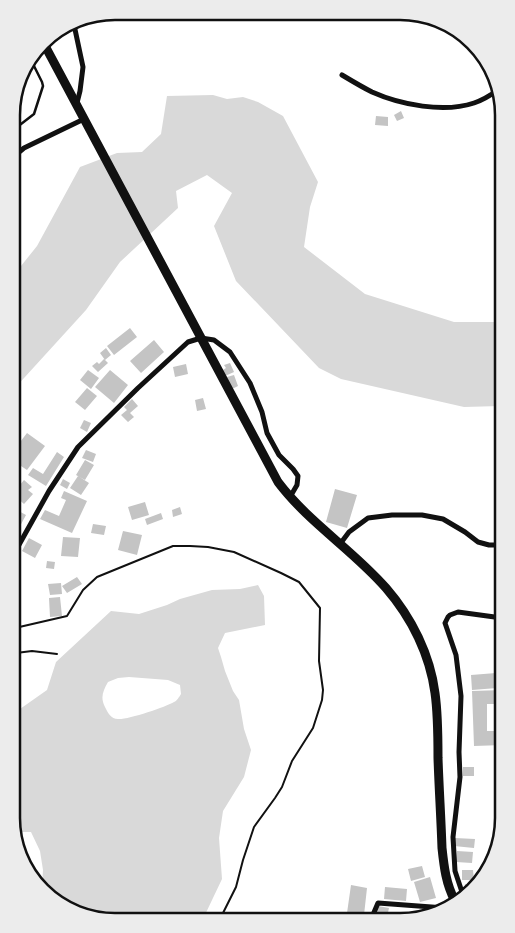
<svg xmlns="http://www.w3.org/2000/svg" width="515" height="933" viewBox="0 0 515 933" font-family="Overpass,sans-serif">
<rect width="100%" height="100%" fill="#fff"/>
<path fill="#d9d9d9" fill-rule="evenodd" d="M 213,95 L 227,99 L 243,97 L 258,102 L 283,116 L 318,182 L 310,207 L 304,247 L 365,294 L 454,322 L 500,322 L 500,406 L 464,407 L 341,379 L 319,368 L 236,281 L 214,226 L 232,193 L 207,175 L 176,191 L 178,208 L 120,262 L 86,310 L 14,389 L 13,276 L 37,246 L 80,167 L 117,153 L 142,152 L 161,134 L 167,96 Z
M 258,585 L 264,596 L 265,625 L 225,633 L 218,648 L 221,657 L 225,671 L 233,691 L 239,700 L 244,729 L 251,750 L 244,777 L 223,811 L 219,838 L 222,879 L 203,919 L 101,921 L 52,900 L 42,886 L 43,870 L 40,851 L 31,832 L 23,832 L 17,833 L 16,715 L 20,709 L 47,690 L 56,662 L 111,611 L 139,614 L 167,605 L 180,599 L 212,590 L 240,589 ZM 129,677 L 168,680 L 180,685 L 181,694 C 179,697 177,701 174,702 C 166,707 127,720 118,719 C 111,719 108,713 105,707 C 100,697 103,691 108,682 L 118,678 Z"/>
<path fill="#c4c4c4" fill-rule="evenodd" d="M 323,13 L 338,13 L 333,20 Z
M 489,68 L 498,81 L 498,84 L 491,80 L 494,75 L 487,72 Z
M 401,111 L 404,118 L 397,121 L 394,115 Z
M 376,116 L 388,117 L 388,126 L 375,125 Z
M 130,328 L 137,337 L 114,355 L 107,346 Z
M 154,340 L 164,352 L 141,373 L 130,361 Z
M 106,348 L 111,355 L 105,360 L 100,353 Z
M 104,359 L 108,363 L 98,372 L 92,366 L 97,362 L 99,364 Z
M 230,363 L 234,372 L 225,376 L 223,370 L 226,368 L 224,365 Z
M 186,364 L 188,374 L 175,377 L 173,367 Z
M 88,370 L 99,378 L 91,389 L 80,380 Z
M 110,370 L 128,385 L 114,403 L 95,387 Z
M 234,375 L 238,386 L 232,389 L 227,377 Z
M 87,388 L 97,396 L 85,410 L 75,402 Z
M 203,398 L 206,409 L 197,411 L 195,400 Z
M 132,399 L 138,406 L 130,413 L 134,417 L 128,422 L 121,415 L 127,410 L 124,407 Z
M 84,420 L 91,423 L 87,432 L 80,428 Z
M 27,433 L 45,446 L 27,470 L 21,466 L 16,472 L 14,470 L 14,450 Z
M 86,450 L 96,454 L 93,462 L 82,458 Z
M 57,452 L 64,457 L 46,486 L 28,475 L 33,468 L 43,474 Z
M 85,460 L 94,465 L 85,480 L 76,475 Z
M 78,476 L 89,483 L 81,495 L 70,488 Z
M 63,479 L 70,483 L 67,489 L 60,485 Z
M 24,480 L 32,487 L 28,490 L 33,494 L 24,504 L 15,496 L 15,491 Z
M 335,489 L 357,495 L 347,528 L 326,522 Z
M 64,491 L 87,501 L 72,533 L 40,519 L 45,510 L 59,516 L 66,500 L 61,498 Z
M 145,502 L 149,515 L 132,520 L 128,507 Z
M 180,507 L 182,514 L 173,517 L 172,510 Z
M 15,509 L 26,515 L 19,528 L 15,526 Z
M 161,513 L 163,519 L 147,525 L 145,519 Z
M 93,524 L 106,526 L 104,535 L 91,533 Z
M 123,531 L 142,535 L 137,555 L 118,550 Z
M 63,537 L 80,538 L 78,557 L 61,556 Z
M 29,538 L 42,545 L 35,558 L 22,551 Z
M 47,561 L 55,562 L 54,569 L 46,568 Z
M 77,577 L 82,584 L 67,593 L 62,586 Z
M 61,583 L 62,594 L 50,595 L 48,584 Z
M 15,587 L 21,590 L 15,601 Z
M 60,597 L 62,616 L 50,617 L 49,598 Z
M 496,673 L 497,688 L 472,690 L 471,675 Z
M 503,690 L 503,745 L 474,746 L 472,691 ZM 487,704 L 496,704 L 496,731 L 487,731 Z
M 463,767 L 474,767 L 474,776 L 463,776 Z
M 455,838 L 475,839 L 474,848 L 454,846 Z
M 457,851 L 473,852 L 472,863 L 456,862 Z
M 422,866 L 425,877 L 411,881 L 408,869 Z
M 462,870 L 473,870 L 474,880 L 462,880 Z
M 430,877 L 436,898 L 420,902 L 414,882 Z
M 465,884 L 476,885 L 464,894 Z
M 351,885 L 367,888 L 364,915 L 347,913 Z
M 385,887 L 407,889 L 406,901 L 384,899 Z
M 378,906 L 389,908 L 387,917 L 375,917 Z"/>
<g fill="none" stroke-linecap="round" stroke-linejoin="round">
<path stroke="#111" stroke-width="2" d="M 15,628 L 67,616 L 83,590 L 97,577 L 173,546 L 190,546 L 208,547 L 234,552 L 281,573 L 299,582 L 320,608 L 319,661 L 323,690 L 322,700 L 313,728 L 292,761 L 282,787 L 275,798 L 254,827 L 243,860 L 236,887 L 220,919
M 16,653 L 32,651 L 57,654"/>
<path stroke="#111" stroke-width="2.5" d="M 12,131 L 34,114 L 43,86 L 42,82 L 30,58"/>
<path stroke="#111" stroke-width="5" d="M 73,20 L 83,67 L 80,91 L 77,103
M 342,75 C 352,81 362,87 372,92 C 401,105 444,113 474,103 C 483,100 491,95 498,90
M 12,158 L 24,148 L 84,119
M 340,544 L 349,532 L 368,518 L 392,515 L 422,515 L 443,519 L 465,532 L 478,542 L 489,545 L 501,545
M 15,552 L 49,491 L 78,447 L 138,388 L 188,342 L 201,338 L 214,340 L 230,352 L 250,383 L 262,412 L 267,433 L 279,455 L 293,469 L 298,476 L 297,485 L 290,497
M 463,895 L 455,871 L 453,837 L 460,777 L 459,752 L 461,696 L 456,655 L 445,623 L 448,617 L 450,615 L 458,612 L 502,618
M 372,917 L 378,903 L 445,908"/>
<path stroke="#111" stroke-width="9" d="M 43,42 L 278,482 C 309,523 353,550 386,588 C 412,618 430,655 435,693 C 438,714 438,736 438,758 C 439,788 441,818 442,848 C 444,867 446,884 455,901"/>
</g>
<path d="M0 0H515V933H0ZM115 20H400A95 95 0 0 1 495 115V818A95 95 0 0 1 400 913H115A95 95 0 0 1 20 818V115A95 95 0 0 1 115 20Z" fill="#ececec" fill-rule="evenodd"/>
<path fill="none" stroke="#111" stroke-width="2.5" d="M115 20H400A95 95 0 0 1 495 115V818A95 95 0 0 1 400 913H115A95 95 0 0 1 20 818V115A95 95 0 0 1 115 20Z"/>
</svg>
